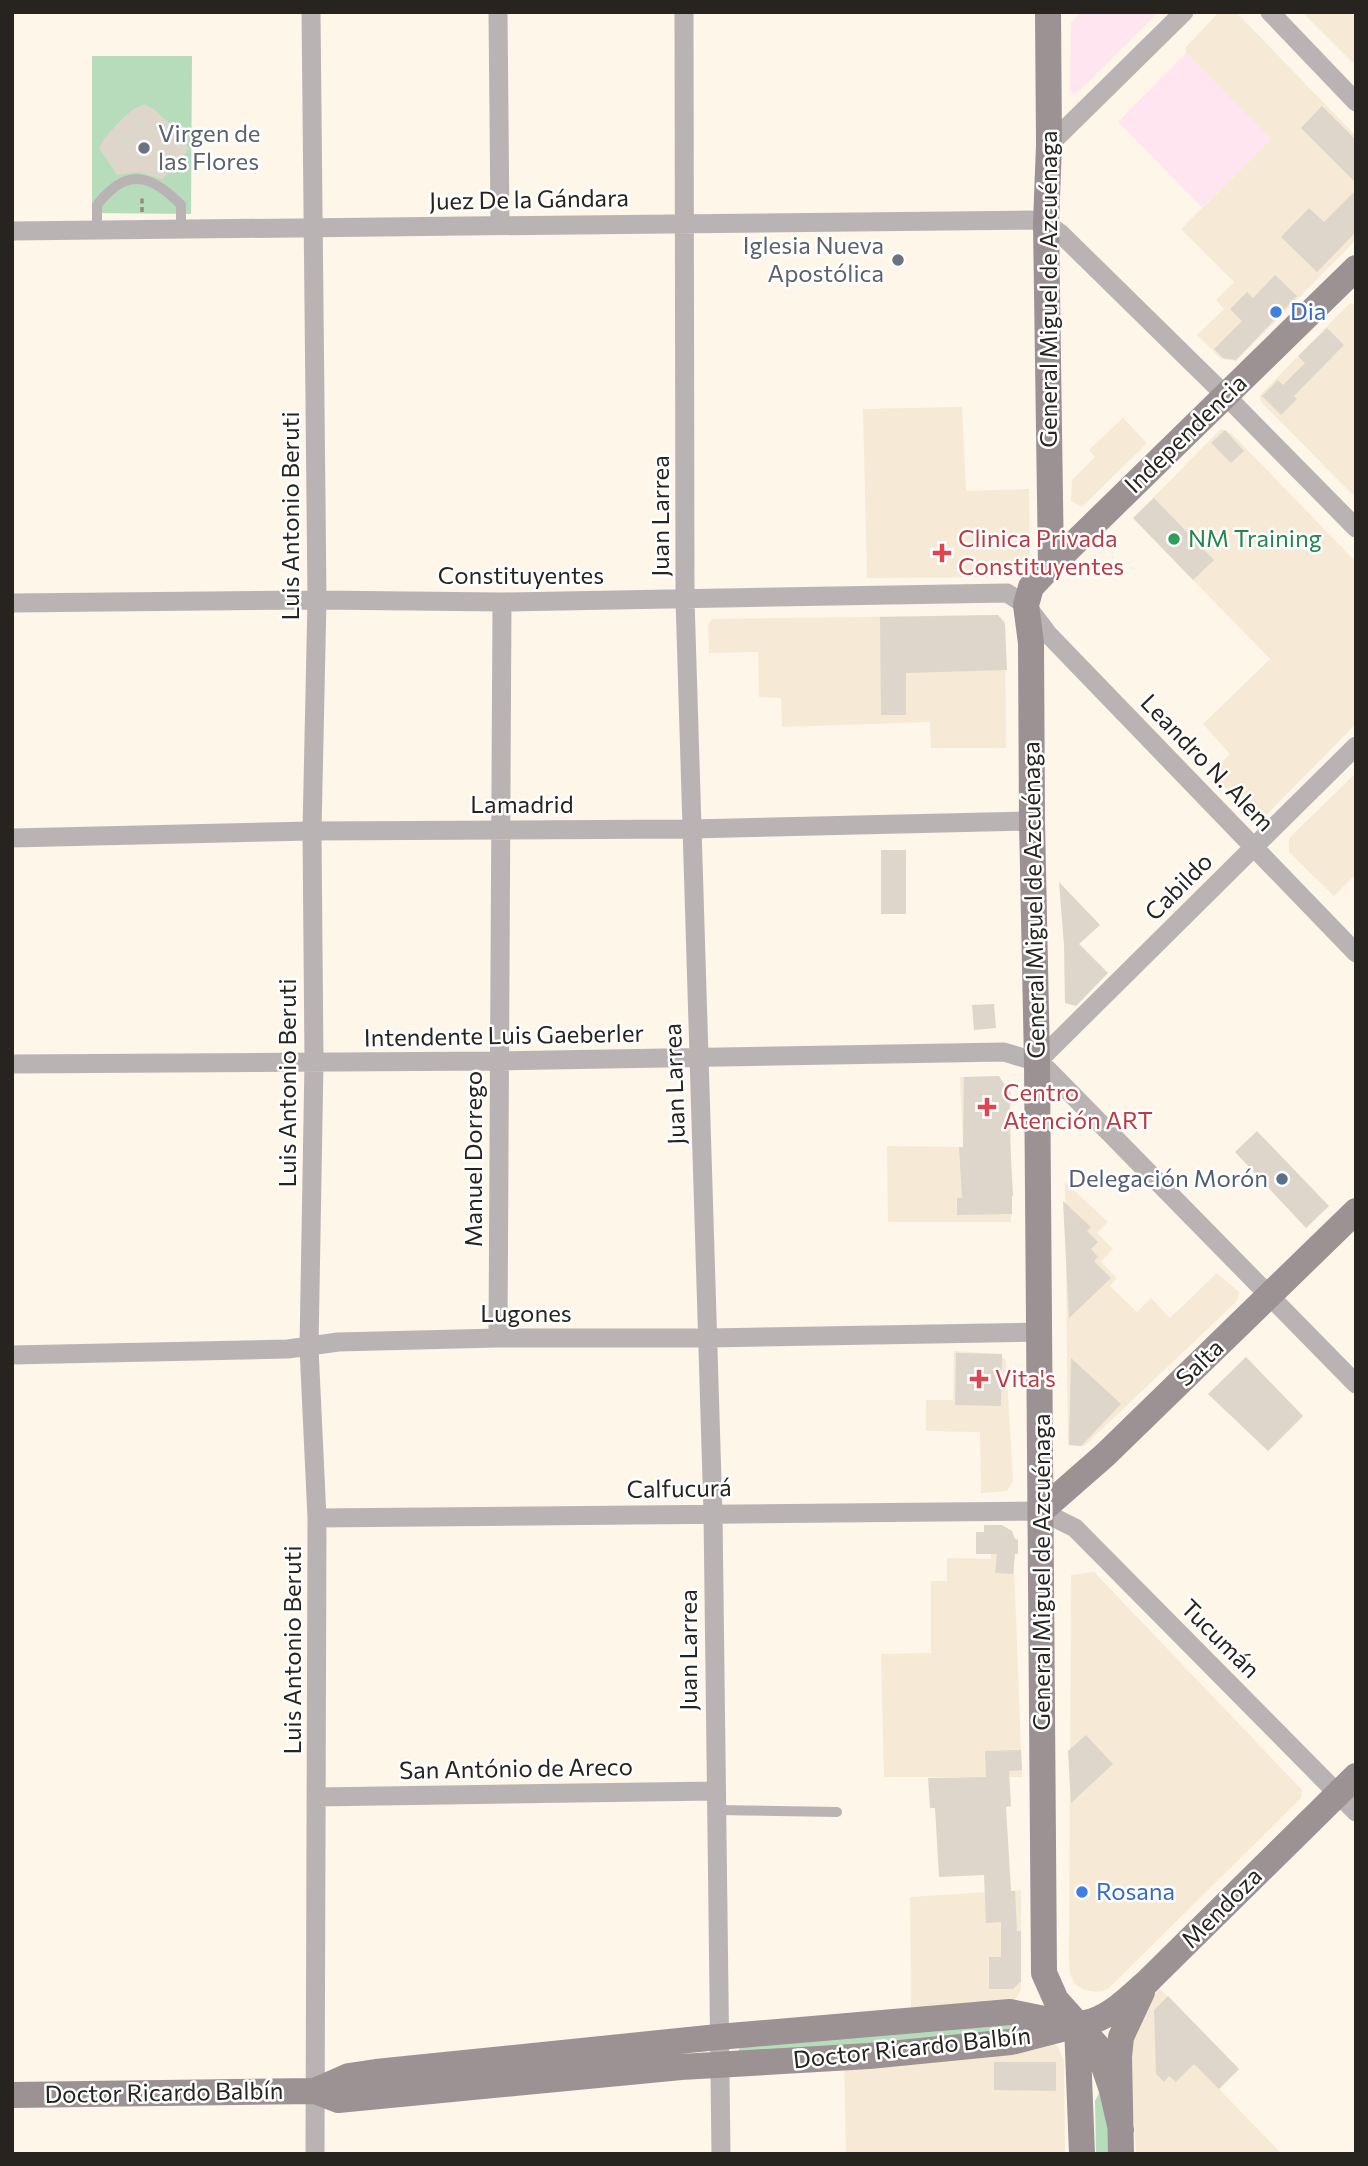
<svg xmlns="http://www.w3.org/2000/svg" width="1368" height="2166" viewBox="0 0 1368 2166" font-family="Commissioner,sans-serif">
<rect width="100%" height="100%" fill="#fef6e9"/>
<path fill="#f6e9d6" d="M 1219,12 L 1236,12 L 1356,136 L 1356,240 L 1236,361 L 1221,359 L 1197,335 L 1224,309 L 1216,300 L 1234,282 L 1181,229 L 1271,139 L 1186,53 L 1186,47 Z
M 1302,12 L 1356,12 L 1356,66 Z
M 1350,303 L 1356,305 L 1356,498 L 1261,402 L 1260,395 Z
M 962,407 L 966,491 L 1029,489 L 1030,553 L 1008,577 L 867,578 L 863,409 Z
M 1123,418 L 1147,443 L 1082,507 L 1071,501 L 1072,480 L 1095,457 L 1089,450 Z
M 1221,429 L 1231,433 L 1356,562 L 1356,724 L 1267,814 L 1253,817 L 1212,773 L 1230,754 L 1203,724 L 1270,659 L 1133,518 Z
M 996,615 L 1005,621 L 1006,748 L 931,748 L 930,722 L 782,727 L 781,698 L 759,697 L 758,652 L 709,653 L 708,626 L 712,619 Z
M 1356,773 L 1356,874 L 1334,896 L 1289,852 L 1289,838 Z
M 960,1077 L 1000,1078 L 1011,1092 L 1011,1222 L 888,1222 L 887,1146 L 963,1147 Z
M 1065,1182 L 1108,1222 L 1097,1233 L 1113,1249 L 1101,1262 L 1117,1278 L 1110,1286 L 1137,1312 L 1151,1298 L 1170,1318 L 1217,1273 L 1239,1292 L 1237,1301 L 1084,1446 L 1068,1445 Z
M 954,1351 L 999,1354 L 1006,1360 L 1013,1481 L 1007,1491 L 981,1493 L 980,1432 L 926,1431 L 926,1400 L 953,1400 Z
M 989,1530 L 1013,1539 L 1022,1777 L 884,1777 L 881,1654 L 931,1653 L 931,1581 L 947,1581 L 947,1558 L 991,1559 Z
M 1094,1572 L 1302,1790 L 1301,1798 L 1108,1989 L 1097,1992 L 1084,1990 L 1075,1984 L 1070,1974 L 1069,1962 L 1071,1575 Z
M 1021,1890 L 1021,1989 L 1018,1996 L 1012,2001 L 911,2008 L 910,1897 Z
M 1158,1987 L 1239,2069 L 1219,2089 L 1282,2154 L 1136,2154 L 1128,2030 Z
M 1050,2041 L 1057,2046 L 1064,2060 L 1065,2154 L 846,2154 L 844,2059 Z"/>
<path fill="#fee5f0" d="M 1081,12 L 1159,12 L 1075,95 L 1070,90 L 1071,22 Z
M 1186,53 L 1271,139 L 1202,207 L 1118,122 Z"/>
<path fill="#b7dcbb" d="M 92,56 L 192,56 L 191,214 L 92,213 Z
M 1002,2023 L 1014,2026 L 1016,2028 L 1005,2035 L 738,2053 L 740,2045 Z
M 1100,2091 L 1108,2130 L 1108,2154 L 1096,2154 L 1095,2101 Z"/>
<path fill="#ded6ca" d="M 144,104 L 155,110 L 169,123 L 189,149 L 180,162 L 162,179 L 139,172 L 117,175 L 99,148 L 104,139 L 118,123 L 132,110 Z
M 1322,106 L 1356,140 L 1356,183 L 1301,128 Z
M 1356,190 L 1356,232 L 1317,272 L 1281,237 L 1309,208 L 1324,222 Z
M 1275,275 L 1297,296 L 1236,360 L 1223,358 L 1214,349 L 1242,321 L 1230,309 L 1247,292 L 1253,298 Z
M 1327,328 L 1344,345 L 1294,396 L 1297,399 L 1281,415 L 1262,396 L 1278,380 L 1283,385 L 1305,363 L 1298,356 Z
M 1225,430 L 1244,451 L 1231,463 L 1211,443 Z
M 1154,498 L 1214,560 L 1193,580 L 1133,518 Z
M 998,615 L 1005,624 L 1007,670 L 906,673 L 906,715 L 881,715 L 880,617 Z
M 881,850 L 906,850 L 906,914 L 881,914 Z
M 1059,882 L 1100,925 L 1079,944 L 1108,973 L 1076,1006 L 1065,1003 L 1064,945 Z
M 994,1004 L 996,1028 L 974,1030 L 972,1005 Z
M 999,1076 L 1010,1093 L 1009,1121 L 1013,1196 L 1012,1196 L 1012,1214 L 957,1215 L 957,1198 L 962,1198 L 959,1147 L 963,1147 L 964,1077 Z
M 1257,1131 L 1329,1206 L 1306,1228 L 1235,1152 Z
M 1063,1201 L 1091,1227 L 1087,1231 L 1098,1242 L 1091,1249 L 1098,1257 L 1094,1261 L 1111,1278 L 1069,1318 Z
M 956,1353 L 1002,1354 L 1001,1406 L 955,1405 Z
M 1246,1357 L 1303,1416 L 1268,1451 L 1208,1394 Z
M 1071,1358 L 1121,1404 L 1081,1446 L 1069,1445 Z
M 984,1525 L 1002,1525 L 1012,1531 L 1015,1539 L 1018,1540 L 1018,1554 L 1015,1554 L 1013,1574 L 995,1573 L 997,1554 L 976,1554 L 976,1532 L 984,1532 Z
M 1086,1735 L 1113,1764 L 1071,1803 L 1068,1751 Z
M 1021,1750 L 1022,1770 L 1009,1771 L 1011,1806 L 1006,1807 L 1011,1891 L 1015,1891 L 1017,1931 L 1021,1931 L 1021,1981 L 1013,1989 L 989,1989 L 989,1957 L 1001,1957 L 1001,1922 L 986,1923 L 984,1875 L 939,1877 L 935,1808 L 930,1808 L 928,1778 L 986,1777 L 985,1751 Z
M 1168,1996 L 1239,2069 L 1219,2089 L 1194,2064 L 1176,2082 L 1169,2076 L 1164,2082 L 1156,2074 L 1154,2010 Z
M 994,2062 L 1056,2062 L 1056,2091 L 994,2090 Z"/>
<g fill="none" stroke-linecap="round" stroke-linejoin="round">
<path stroke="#918c83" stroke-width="3.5" stroke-dasharray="5 3.5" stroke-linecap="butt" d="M 142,212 L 142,195"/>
<path stroke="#bab3b3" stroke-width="10" d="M 97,230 L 97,205 C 126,168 150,173 181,205 L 181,229
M 716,1810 L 837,1812"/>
<path stroke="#bab3b3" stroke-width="19" d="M 311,12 L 317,600 L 312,831 L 314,1062 L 309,1348 L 317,1518 L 315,2154
M 498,12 L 500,224
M 684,12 L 685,599 L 713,1513 L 721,2154
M 1270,12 L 1356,102
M 1049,145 L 1184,12
M 12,231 L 1031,220 L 1046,223 L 1061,234 L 1226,396 L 1356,528
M 12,603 L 317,600 L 502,602 L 1007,593 L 1026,605 L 1048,634 L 1356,953
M 12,838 L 312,831 L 691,829 L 1032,821
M 1037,1062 L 1356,746
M 12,1064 L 500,1061 L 1004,1052 L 1037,1062 L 1048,1070 L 1356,1384
M 498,1338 L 502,602
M 12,1355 L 288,1349 L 338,1342 L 498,1338 L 708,1338 L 1040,1332
M 317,1518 L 1041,1511 L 1075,1528 L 1356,1812
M 317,1797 L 715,1791"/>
<path stroke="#9c9193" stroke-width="26" d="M 1048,12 L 1049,145 L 1046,223 L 1051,566
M 1041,1511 L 1105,1455 L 1356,1211
M 1077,2025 L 1082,2154
M 315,2091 L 349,2076 L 376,2072 L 718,2037 L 1010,2012 L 1069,2024
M 12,2095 L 315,2091 L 338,2100 L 681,2067 L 869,2056 L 1011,2042 L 1093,2021 C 1115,2013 1131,1996 1148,1981 L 1356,1776
M 1121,2130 L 1112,2090 L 1097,2046 L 1056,2000 L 1044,1973 L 1037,1062 L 1032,821 L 1031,643 L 1026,605 L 1031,587 L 1051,566 L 1356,268
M 1121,2154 L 1119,2057 L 1121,2037 L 1142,1992"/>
</g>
<g fill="#6b7280" stroke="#fff" stroke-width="2.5">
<circle cx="144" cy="148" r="7"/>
<circle cx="898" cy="260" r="7"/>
</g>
<g fill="#3f7fe0" stroke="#fff" stroke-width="2.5">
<circle cx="1276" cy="312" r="7"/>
<circle cx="1082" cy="1892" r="7"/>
</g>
<circle fill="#2e9e5b" stroke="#fff" stroke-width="2.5" cx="1174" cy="539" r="7"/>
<g fill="#e0444e" stroke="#fff" stroke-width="2.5">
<path d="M938.5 542.5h7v7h7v7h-7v7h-7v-7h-7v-7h7z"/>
<path d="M983.5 1096.5h7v7h7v7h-7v7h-7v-7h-7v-7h7z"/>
<path d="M975.5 1368.5h7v7h7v7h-7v7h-7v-7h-7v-7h7z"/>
</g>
<circle fill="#5c6f8a" stroke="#fff" stroke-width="2.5" cx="1282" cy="1179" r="7"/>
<g text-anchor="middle" stroke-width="5" stroke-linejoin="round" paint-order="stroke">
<g font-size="24" fill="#5b616d" stroke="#fff" text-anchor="start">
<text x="158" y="142">Virgen de<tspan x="158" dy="28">las Flores</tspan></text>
<text x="884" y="254" text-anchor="end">Iglesia Nueva<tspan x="884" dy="28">Apostólica</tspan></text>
</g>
<g font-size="24" fill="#272420" stroke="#fff">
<text transform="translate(529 200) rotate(-1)" y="8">Juez De la Gándara</text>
<text transform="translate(1049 289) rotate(-90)" y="8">General Miguel de Azcuénaga</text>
<text transform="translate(1186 434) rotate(-44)" y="8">Independencia</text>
<text transform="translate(291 516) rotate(-90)" y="8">Luis Antonio Beruti</text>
<text transform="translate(661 516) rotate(-90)" y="8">Juan Larrea</text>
<text x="521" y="584">Constituyentes</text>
<text transform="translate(1207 763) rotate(46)" y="8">Leandro N. Alem</text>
<text x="522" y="813">Lamadrid</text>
<text transform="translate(1179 887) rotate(-45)" y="8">Cabildo</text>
<text transform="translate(1034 900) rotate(-91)" y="8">General Miguel de Azcuénaga</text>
<text transform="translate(504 1036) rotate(-1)" y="8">Intendente Luis Gaeberler</text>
<text transform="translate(288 1083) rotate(-90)" y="8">Luis Antonio Beruti</text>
<text transform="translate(675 1084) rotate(-92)" y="8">Juan Larrea</text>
<text transform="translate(474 1159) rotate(-90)" y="8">Manuel Dorrego</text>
<text x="526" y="1322">Lugones</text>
<text transform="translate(1200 1363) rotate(-44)" y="8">Salta</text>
<text transform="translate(679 1489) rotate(-1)" y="8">Calfucurá</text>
<text transform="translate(1042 1572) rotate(-90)" y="8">General Miguel de Azcuénaga</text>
<text transform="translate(1220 1639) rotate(45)" y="8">Tucumán</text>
<text transform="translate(293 1650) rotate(-90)" y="8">Luis Antonio Beruti</text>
<text transform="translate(689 1650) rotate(-90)" y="8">Juan Larrea</text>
<text transform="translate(516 1769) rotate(-1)" y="8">San António de Areco</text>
<text transform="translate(1222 1908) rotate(-45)" y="8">Mendoza</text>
<text transform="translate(912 2048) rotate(-6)" y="8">Doctor Ricardo Balbín</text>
<text transform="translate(164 2093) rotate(-1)" y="8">Doctor Ricardo Balbín</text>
</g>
<g font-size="24" fill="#366cbe" stroke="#fff" text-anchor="start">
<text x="1290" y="320">Dia</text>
<text x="1096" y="1900">Rosana</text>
</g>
<g font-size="24" fill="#be3a42" stroke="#fff" text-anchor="start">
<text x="958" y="547">Clinica Privada<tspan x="958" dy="28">Constituyentes</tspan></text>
<text x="1003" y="1101">Centro<tspan x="1003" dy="28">Atención ART</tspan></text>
<text x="995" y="1387">Vita's</text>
</g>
<g font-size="24" fill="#27864d" stroke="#fff" text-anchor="start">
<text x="1188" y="547">NM Training</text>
</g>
<g font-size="24" fill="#4e5e75" stroke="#fff" text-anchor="end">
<text x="1268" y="1187">Delegación Morón</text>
</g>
</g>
<rect width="1368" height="2166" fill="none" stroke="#272420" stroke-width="28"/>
</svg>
